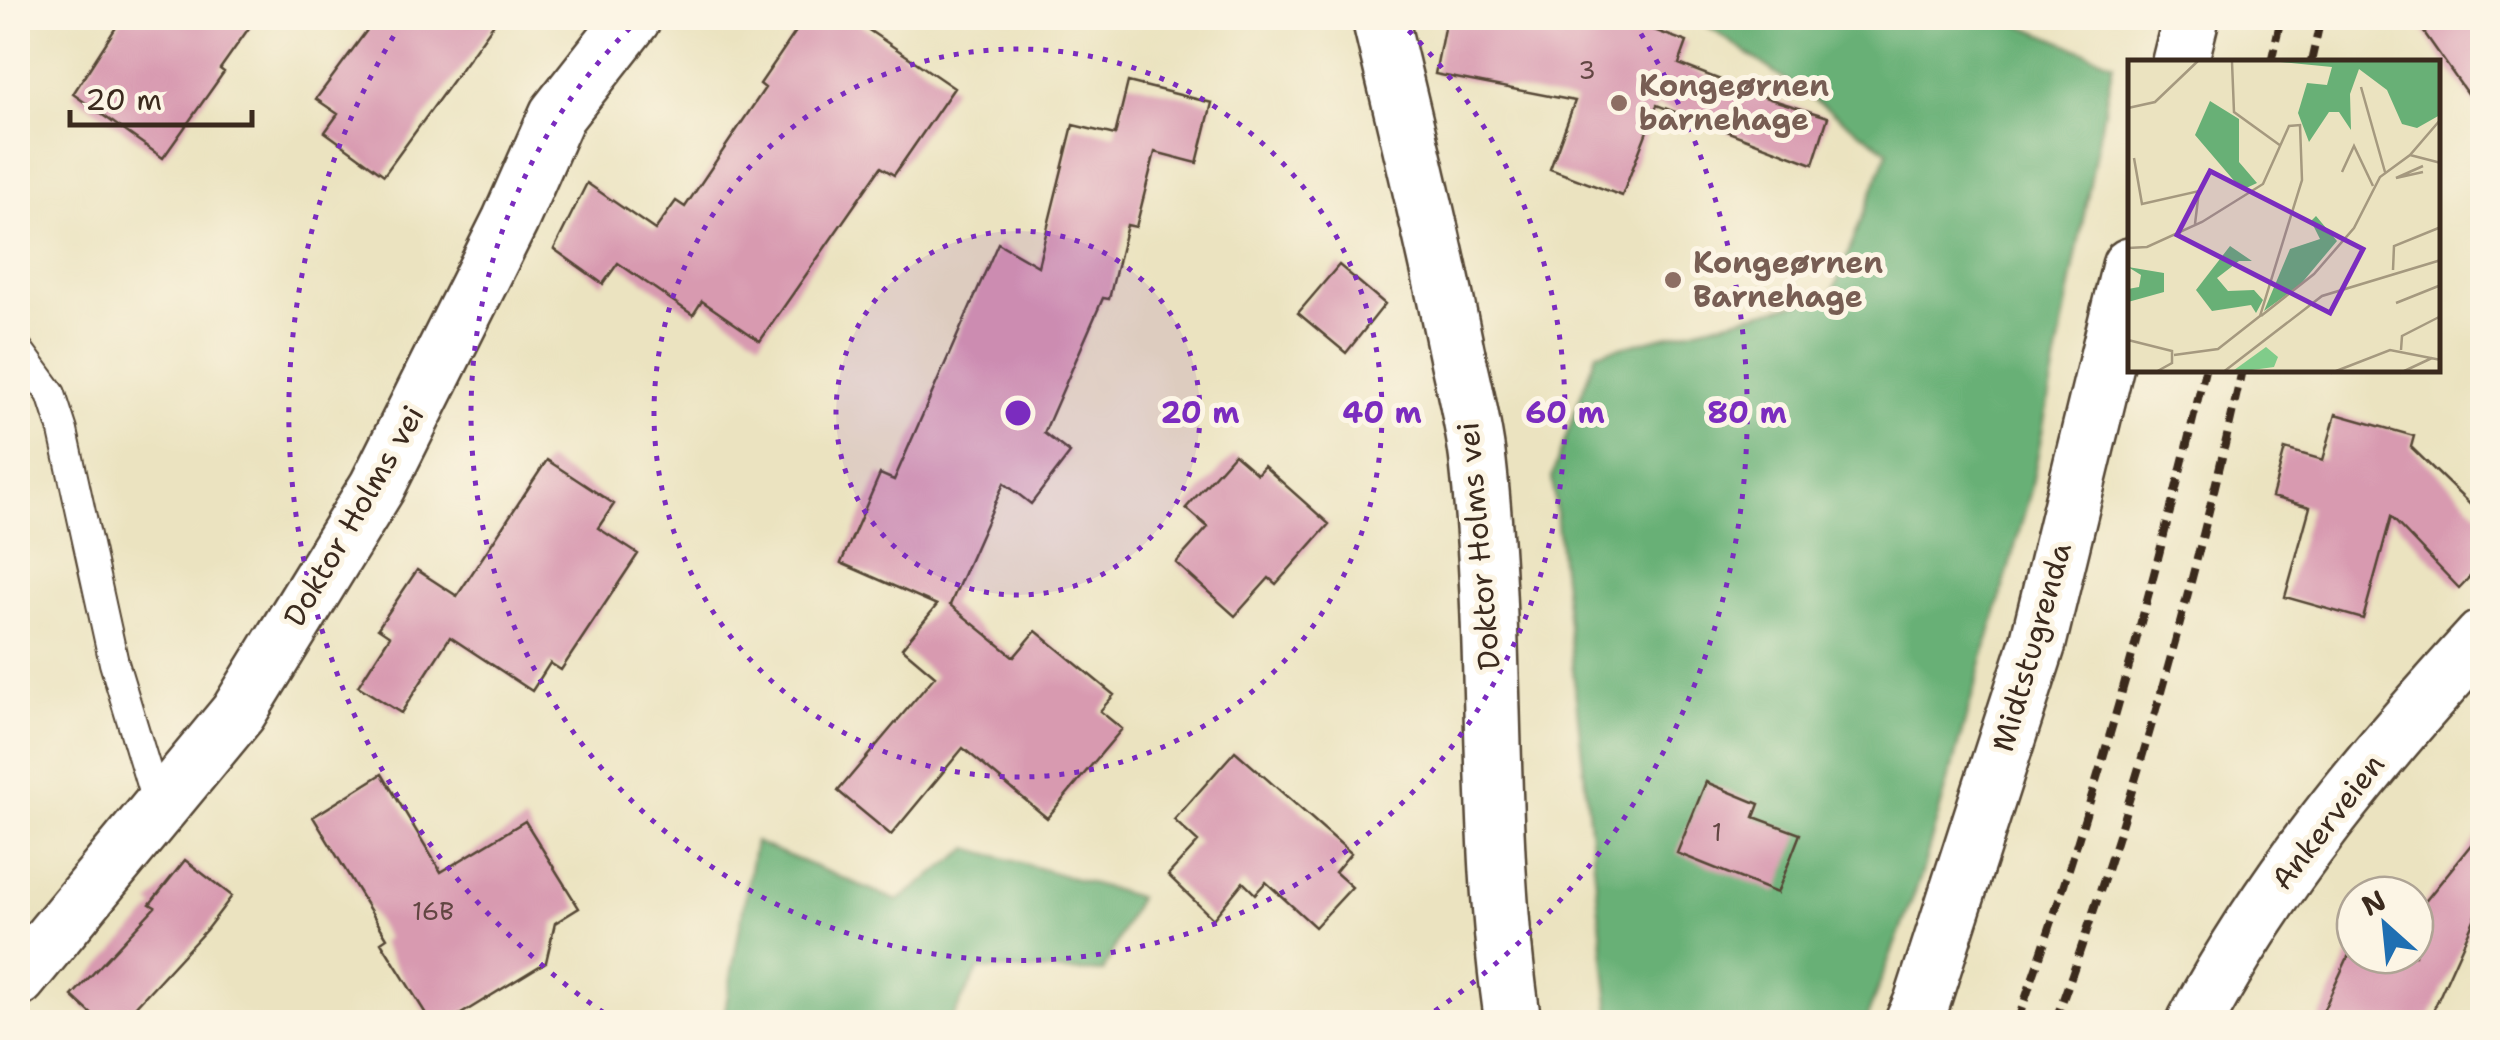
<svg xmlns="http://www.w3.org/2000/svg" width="2500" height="1040" viewBox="0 0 2500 1040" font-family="'Shantell Sans',sans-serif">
<rect width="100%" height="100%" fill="#fcf5e5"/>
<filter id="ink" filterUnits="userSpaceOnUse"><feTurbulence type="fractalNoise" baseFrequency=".01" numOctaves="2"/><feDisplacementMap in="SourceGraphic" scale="20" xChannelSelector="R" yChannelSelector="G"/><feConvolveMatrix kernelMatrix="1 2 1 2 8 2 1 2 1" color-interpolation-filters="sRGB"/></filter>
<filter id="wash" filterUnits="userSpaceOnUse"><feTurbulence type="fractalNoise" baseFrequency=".0048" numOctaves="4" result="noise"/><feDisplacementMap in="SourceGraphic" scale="40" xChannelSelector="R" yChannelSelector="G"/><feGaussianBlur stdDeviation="2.25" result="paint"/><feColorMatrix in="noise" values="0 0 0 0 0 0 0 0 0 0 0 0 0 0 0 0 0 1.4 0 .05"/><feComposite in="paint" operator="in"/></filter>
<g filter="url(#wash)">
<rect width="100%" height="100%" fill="#ebe3c0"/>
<path fill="#68b076" stroke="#526d4a" stroke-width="2.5" d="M 1696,18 L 2004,18 L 2113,63 L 2031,490 L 1921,876 L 1865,1022 L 1611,1022 L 1552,476 L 1596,353 L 1832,295 L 1888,151 Z
M 755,842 L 898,901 L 969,848 L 1138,897 L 1103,972 L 979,969 L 950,1022 L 723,1022 Z"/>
<g id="blocks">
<path fill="#d89ab0" d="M 122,18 L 256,18 L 220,69 L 224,72 L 163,158 L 73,94 Z
M 376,18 L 498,18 L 384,175 L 325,132 L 338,114 L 316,99 Z
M 805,18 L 851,18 L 954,88 L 894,175 L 881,167 L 760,341 L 702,301 L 693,315 L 618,263 L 603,284 L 554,249 L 587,183 L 655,230 L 676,201 L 685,207 L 765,88 L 760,84 Z
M 1446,18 L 1621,18 L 1687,42 L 1679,64 L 1770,99 L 1828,117 L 1813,164 L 1657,105 L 1622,196 L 1550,169 L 1575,101 L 1435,74 Z
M 2414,18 L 2482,18 L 2482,115 Z
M 1128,82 L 1212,103 L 1197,163 L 1155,152 L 1136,227 L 1127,225 L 1109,299 L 1103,298 L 1044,433 L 1070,453 L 1031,504 L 1004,483 L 950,605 L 1014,657 L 1036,631 L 1114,695 L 1100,711 L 1122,729 L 1047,818 L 963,748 L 891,835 L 838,791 L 935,676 L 902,648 L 937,605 L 841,563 L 880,474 L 894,480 L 998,243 L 1038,266 L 1073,125 L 1115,135 Z
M 1339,265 L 1385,304 L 1346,353 L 1298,313 Z
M 2336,414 L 2414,436 L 2411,447 L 2482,516 L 2482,564 L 2459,588 L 2391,517 L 2363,619 L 2285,597 L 2310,507 L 2272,497 L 2285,449 L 2323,460 Z
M 1234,454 L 1257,474 L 1264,466 L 1329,524 L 1276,584 L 1269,578 L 1235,616 L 1176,563 L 1208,527 L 1186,508 Z
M 547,460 L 614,504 L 598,528 L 638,554 L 561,670 L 550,663 L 532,691 L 450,637 L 401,713 L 358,686 L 390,636 L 378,628 L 417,570 L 457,596 Z
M 1235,751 L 1351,853 L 1335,872 L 1352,887 L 1315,927 L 1266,882 L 1255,894 L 1243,882 L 1213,919 L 1168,875 L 1198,842 L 1174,820 Z
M 382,774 L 441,872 L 525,821 L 579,908 L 555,923 L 546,962 L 448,1022 L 431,1022 L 381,942 L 387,938 L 313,817 Z
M 1706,782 L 1759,804 L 1754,817 L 1800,834 L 1777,893 L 1677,853 Z
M 2482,831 L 2482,902 L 2428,1022 L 2318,1022 L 2354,944 L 2355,955 L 2415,955 L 2415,914 Z
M 185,860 L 232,896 L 206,930 L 121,1022 L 100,1022 L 72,996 L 155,907 L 150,904 Z"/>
</g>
</g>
<g filter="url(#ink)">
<use href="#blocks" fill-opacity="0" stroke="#554636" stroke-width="2.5"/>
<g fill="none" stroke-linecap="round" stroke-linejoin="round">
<g stroke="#554636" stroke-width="32">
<path id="lane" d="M 18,349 L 51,394 L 63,431 L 114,663 L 158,808"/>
</g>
<g stroke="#554636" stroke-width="60">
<path id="street" d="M 1380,18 C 1406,128 1434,239 1456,350 C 1464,387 1474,425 1478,462 C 1499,648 1485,837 1513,1022
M 2180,62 L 2191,18
M 18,979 L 238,713 L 377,487 L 510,221 L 557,115 L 633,18
M 1913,1022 L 1922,1002 L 2038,643 L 2130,266"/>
</g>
<g stroke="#554636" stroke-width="60">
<path id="secondary" d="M 2195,1022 C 2271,879 2373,757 2482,638"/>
</g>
<use href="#lane" stroke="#fff" stroke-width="28"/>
<use href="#street" stroke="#fff" stroke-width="55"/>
<use href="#secondary" stroke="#fff" stroke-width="55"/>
<path stroke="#3b2a1e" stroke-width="8" stroke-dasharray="15 8" stroke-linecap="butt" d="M 2271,62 L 2281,18
M 2311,62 L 2321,18
M 2017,1022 C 2094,809 2152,590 2205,370
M 2055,1022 C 2132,809 2193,591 2242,370"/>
</g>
</g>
<circle cx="1018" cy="413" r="182" fill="#7b2cbf" fill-opacity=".12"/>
<g fill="none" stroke="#7b2cbf" stroke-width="5" stroke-dasharray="5 10">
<circle cx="1018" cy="413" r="182"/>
<circle cx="1018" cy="413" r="364"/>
<path d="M1398 20A547 547 0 1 1 638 20"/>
<path d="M616 1021A729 729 0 0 1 403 21M1633 21A729 729 0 0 1 1420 1021"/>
</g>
<g fill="#8d6e63" stroke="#fcf5e5" stroke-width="4">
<circle cx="1619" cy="103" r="10"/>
<circle cx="1673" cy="280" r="10"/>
</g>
<g text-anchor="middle" stroke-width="10" stroke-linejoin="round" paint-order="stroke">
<g font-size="25" fill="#624642">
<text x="1587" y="79">3</text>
<text x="1717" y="841">1</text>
<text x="433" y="920">16B</text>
</g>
<g font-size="30" font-weight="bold" fill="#785e54" stroke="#fcf5e5" text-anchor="start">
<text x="1639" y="96">Kongeørnen<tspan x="1639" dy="34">barnehage</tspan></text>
<text x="1693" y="273">Kongeørnen<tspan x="1693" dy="34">Barnehage</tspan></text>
</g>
<g font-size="30" fill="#3b2a1e" stroke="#fcf5e5">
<text transform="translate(354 516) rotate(-60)" y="10">Doktor Holms vei</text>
<text transform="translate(1479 546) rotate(-95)" y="10">Doktor Holms vei</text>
<text transform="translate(2032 647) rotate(-74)" y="10">Midtstugrenda</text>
<text transform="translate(2328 822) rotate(-52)" y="10">Ankerveien</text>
</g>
</g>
<g transform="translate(2128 60)">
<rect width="312" height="312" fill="#ebe3c0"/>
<path d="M 138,287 L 150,297 L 146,307 L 102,313 Z" fill="#80cc8a"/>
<path d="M 133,0 L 312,0 L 312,55 L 289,68 L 274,64 L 259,30 L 231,9 L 222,34 L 223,70 L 211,52 L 201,52 L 181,82 L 170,53 L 179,23 L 199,25 L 204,7 ZM 82,41 L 111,59 L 111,102 L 129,123 L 114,130 L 67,75 ZM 188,156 L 209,181 L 172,225 L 136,251 L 162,189 L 192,179 L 183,161 ZM 102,186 L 124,201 L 111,201 L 89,218 L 100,231 L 126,230 L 135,240 L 128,253 L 123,245 L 84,251 L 68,230 ZM 0,207 L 36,213 L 36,232 L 0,242 L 0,229 L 11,227 L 13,215 Z" fill="#68b076"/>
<path fill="none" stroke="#a5997f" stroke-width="2.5" d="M 104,2 L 106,52 L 153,86M 233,27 L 257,112M 0,48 L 27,42 L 71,0M 282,95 L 313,103M 6,98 L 14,144 L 71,131 L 67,164M 214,112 L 226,86 L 245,126M 295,112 L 268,118 L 295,106M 0,188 L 19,187 L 74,162 L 135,124 L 161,66 L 172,65 L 174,120 L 132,256 L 90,289 L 46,295M 265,210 L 266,186 L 313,167M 268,243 L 313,225M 133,256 L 186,214 L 226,168 L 252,117 L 282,95 L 313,59M 0,280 L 44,291 L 44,303 L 26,313M 273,290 L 274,276 L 313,256M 94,313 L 194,236 L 313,200M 203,313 L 262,290 L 313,300M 272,313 L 304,298"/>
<path fill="#7b2cbf" fill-opacity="0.15" stroke="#7b2cbf" stroke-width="5" d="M 82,111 L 235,189 L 202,253 L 49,175 Z"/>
<rect width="312" height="312" fill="none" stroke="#3b2a1e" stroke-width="5"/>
</g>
<circle cx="1018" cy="413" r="15" fill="#7b2cbf" stroke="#fcf5e5" stroke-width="5"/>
<g font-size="30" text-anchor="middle" font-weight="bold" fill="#7b2cbf" stroke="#fcf5e5" stroke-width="10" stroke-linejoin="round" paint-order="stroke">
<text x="1200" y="423">20 m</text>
<text x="1382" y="423">40 m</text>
<text x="1565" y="423">60 m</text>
<text x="1747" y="423">80 m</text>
</g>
<rect width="2500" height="1040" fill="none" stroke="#fcf5e5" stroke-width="60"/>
<g transform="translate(2385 925) rotate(333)"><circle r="48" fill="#fcf5e5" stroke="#afa495" stroke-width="2.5"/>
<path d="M0-8L18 38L0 25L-18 38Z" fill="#1f6fb2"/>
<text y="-15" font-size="28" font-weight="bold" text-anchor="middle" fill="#3b2a1e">N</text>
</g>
<path d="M70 110v15h182v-15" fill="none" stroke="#3b2a1e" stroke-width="5"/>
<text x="85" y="110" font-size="30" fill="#3b2a1e" stroke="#fcf5e5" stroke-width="8" paint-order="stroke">20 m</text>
</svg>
